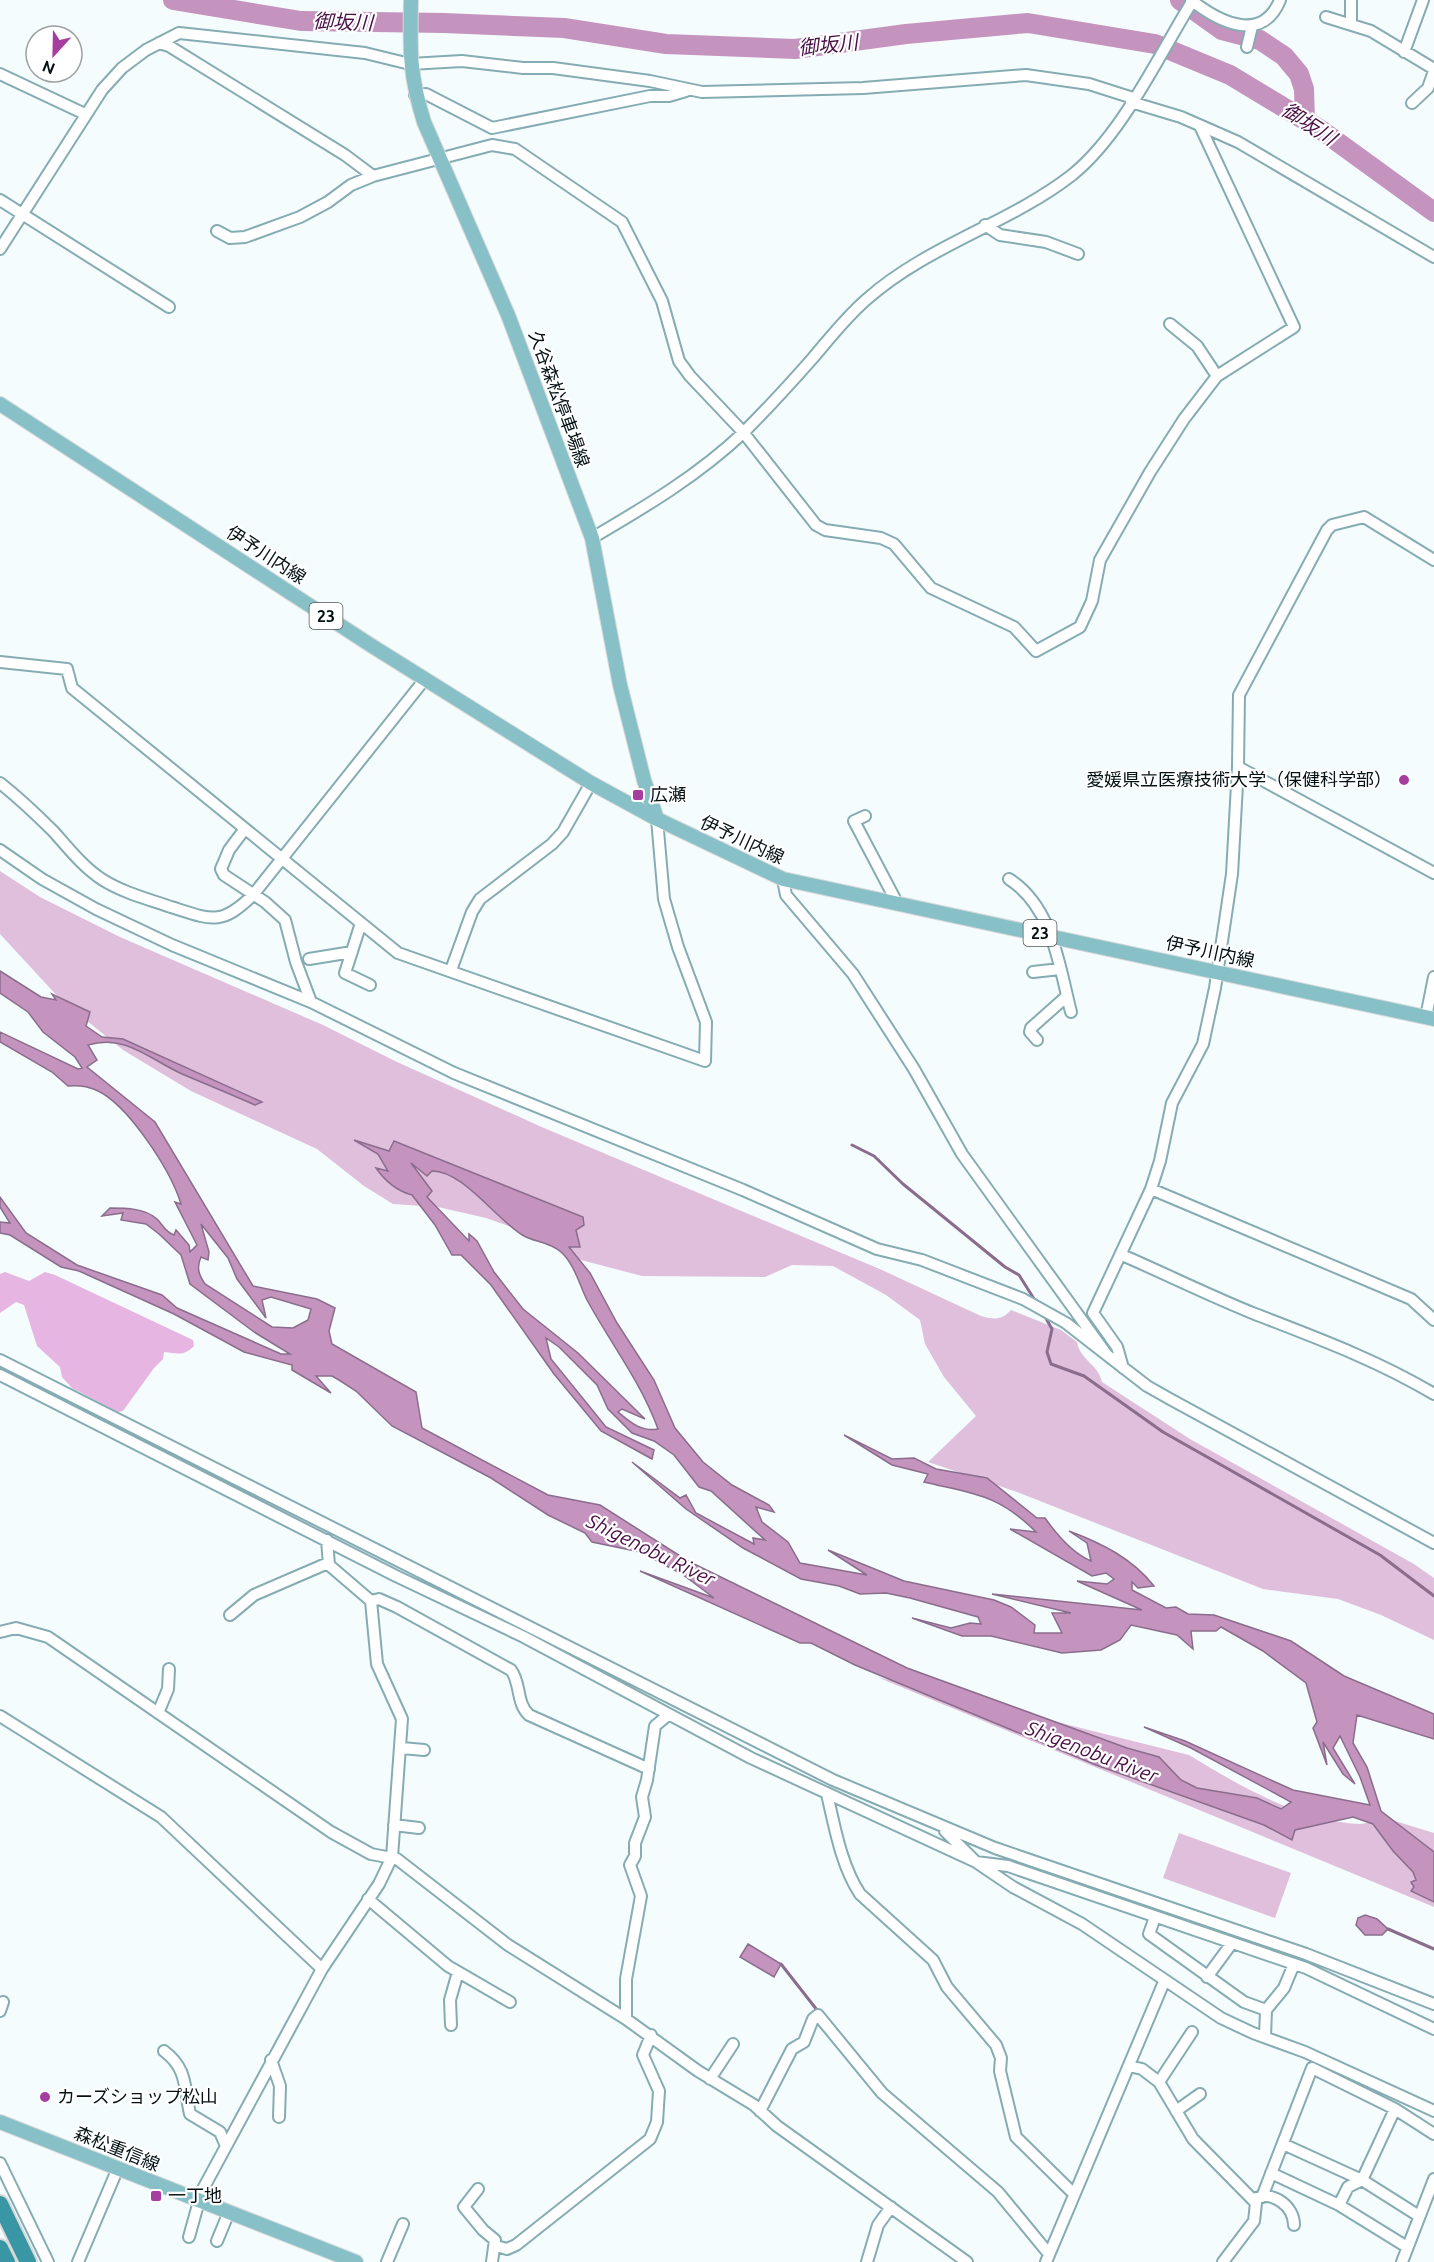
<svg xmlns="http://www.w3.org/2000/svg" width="1434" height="2262" viewBox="0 0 1434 2262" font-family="Ubuntu,'Noto Sans JP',sans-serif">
<rect width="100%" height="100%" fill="#f4fcfe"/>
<path fill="#e0bfdc" d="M 0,871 L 40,897 L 120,937 L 323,1025 L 397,1062 L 544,1128 L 882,1270 L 981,1316 C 994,1320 1002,1320 1011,1310 L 1061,1330 L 1077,1342 C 1080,1360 1099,1365 1102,1382 L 1190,1439 L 1414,1564 L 1434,1578 L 1434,1640 L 1381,1615 L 1338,1599 L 1263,1589 L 1017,1492 L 928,1462 L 976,1416 L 944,1377 L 925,1344 L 920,1320 L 886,1295 L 833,1266 L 792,1265 L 765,1277 L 642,1276 L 581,1260 L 545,1239 L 486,1218 L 438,1207 L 393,1204 L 364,1186 L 317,1149 L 191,1091 L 123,1050 L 60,999 L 0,934 Z
M 877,1677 L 1189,1755 C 1240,1786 1299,1821 1360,1824 C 1367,1824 1375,1819 1382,1817 L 1434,1833 L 1434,1907 Z
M 1179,1833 L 1291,1873 L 1275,1918 L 1163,1878 Z"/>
<path fill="#e6b5e1" d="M 5,1272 L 29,1281 L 45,1272 L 55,1275 L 193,1340 L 194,1346 C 183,1357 178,1353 164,1352 L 163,1359 L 154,1368 L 123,1411 L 118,1412 L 72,1388 L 62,1377 L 60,1367 L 37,1346 L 24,1305 L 16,1302 L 0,1313 L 0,1274 Z"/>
<path fill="#c494bf" stroke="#8a6d8c" stroke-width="1.5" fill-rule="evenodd" d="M 0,971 L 41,997 L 56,1000 L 52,994 L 90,1012 L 86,1026 L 102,1037 L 123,1039 L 262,1102 L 255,1105 C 230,1094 206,1084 182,1074 C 149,1059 126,1034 88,1045 L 97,1060 L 87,1067 L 155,1122 L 253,1286 L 317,1299 L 335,1308 L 329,1331 L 332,1344 L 416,1392 L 422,1428 L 548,1495 L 600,1505 L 688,1561 L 907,1668 L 1127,1748 L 1159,1757 L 1181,1780 L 1197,1788 L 1257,1798 L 1281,1809 L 1291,1802 L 1191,1748 L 1144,1727 L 1185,1741 L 1293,1790 L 1370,1805 L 1360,1777 L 1340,1736 L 1333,1748 L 1355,1784 L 1343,1774 L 1323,1742 L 1327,1765 L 1313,1728 L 1317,1722 L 1306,1683 L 1263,1651 L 1221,1627 L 1216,1631 L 1191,1631 L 1193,1649 L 1177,1635 L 1131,1625 L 1120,1640 L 1101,1650 L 1062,1653 L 991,1636 L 962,1636 L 912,1618 L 951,1628 L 970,1623 L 981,1624 L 978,1617 L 910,1598 L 886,1593 L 860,1594 L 839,1586 L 801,1579 L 743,1548 L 686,1509 L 632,1462 L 680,1498 L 686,1495 L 696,1513 L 754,1544 L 753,1538 L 765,1540 L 711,1491 L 699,1487 L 674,1455 L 654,1441 L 632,1433 L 608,1409 L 597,1385 L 559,1347 L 546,1338 L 551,1359 L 606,1427 L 654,1450 L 652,1459 L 601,1431 L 554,1374 L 491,1285 L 461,1255 L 452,1255 L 435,1225 L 412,1195 C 397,1191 385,1181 376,1168 L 388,1171 L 378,1154 L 354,1140 L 389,1151 L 394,1141 L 583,1217 L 584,1225 L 576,1230 L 580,1247 L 569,1247 L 590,1273 L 617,1323 L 654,1380 L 675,1428 L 703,1462 L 732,1485 L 769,1505 L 774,1512 L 756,1507 L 762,1522 L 788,1542 L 800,1563 L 867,1575 L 828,1550 L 904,1581 L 994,1600 L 1011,1607 L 1035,1625 L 1034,1633 L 1062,1633 L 1052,1613 L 1071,1613 L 992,1594 L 1142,1610 L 1077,1581 L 1107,1584 L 1114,1579 L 1106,1573 L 1092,1576 L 1010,1529 L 1036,1532 C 998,1494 974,1494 924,1482 L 928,1474 L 892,1465 L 844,1435 L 892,1459 L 914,1458 L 936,1469 L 987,1478 L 1037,1518 L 1045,1518 C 1057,1535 1072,1553 1091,1561 L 1087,1543 L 1069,1531 C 1101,1543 1132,1558 1154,1586 L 1138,1588 L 1132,1582 L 1132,1590 L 1166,1608 L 1176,1607 L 1188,1614 L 1214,1615 L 1291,1641 L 1344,1676 L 1434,1714 L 1434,1739 L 1357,1715 L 1353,1743 L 1367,1767 L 1381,1811 L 1434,1852 L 1434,1902 L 1411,1891 L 1414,1887 L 1411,1882 L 1416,1880 L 1413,1872 L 1393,1851 L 1373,1824 L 1353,1817 L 1295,1830 L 1292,1840 L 1264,1825 L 1096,1765 L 855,1665 L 811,1643 L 800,1643 L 640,1571 L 714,1598 L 682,1574 L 640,1552 L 592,1542 L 585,1533 L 548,1515 L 491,1478 L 392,1426 L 356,1391 L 339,1380 L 332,1376 L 316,1376 L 331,1393 L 292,1370 L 292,1365 L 244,1352 L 174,1314 L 79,1271 L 61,1267 L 10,1235 L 0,1233 L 0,1222 L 10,1223 L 0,1207 L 0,1197 L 26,1233 L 77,1265 L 162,1295 L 177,1308 L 281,1354 L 290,1354 L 254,1332 L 190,1284 L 181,1255 L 159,1234 L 146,1224 L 121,1220 L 123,1213 L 102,1216 L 110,1208 C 125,1208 145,1208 157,1219 C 164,1226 164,1231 174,1235 L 176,1230 L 189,1245 L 190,1252 L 197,1245 L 175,1202 L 181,1204 C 171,1171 128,1104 96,1090 C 87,1086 78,1085 68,1086 L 52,1072 L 0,1042 L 0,1032 L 78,1069 L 82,1068 L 75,1057 L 43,1032 L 28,1012 L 0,993 ZM 411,1163 L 427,1176 L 432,1171 C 464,1171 496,1220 524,1236 C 535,1242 550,1242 561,1252 C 575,1265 579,1284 587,1300 C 611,1344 641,1382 658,1429 C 641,1432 630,1422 618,1412 L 622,1409 L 645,1419 L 578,1353 L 523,1309 L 494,1272 L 477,1241 L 469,1234 L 469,1241 L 427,1197 L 432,1191 ZM 201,1224 L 228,1258 L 237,1279 L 266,1318 L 262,1300 L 271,1297 L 311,1309 L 308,1320 L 293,1328 L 272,1327 L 205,1284 C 199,1275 196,1268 201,1257 L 208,1260 L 209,1252 Z
M 1365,1915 L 1377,1919 L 1388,1929 L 1382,1935 L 1365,1935 L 1356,1925 L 1358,1918 Z
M 748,1944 L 781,1964 L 774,1977 L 740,1957 Z"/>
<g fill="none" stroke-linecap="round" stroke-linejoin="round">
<path stroke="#8a6d8c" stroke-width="3" d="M 852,1145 L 874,1156 L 903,1184 L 1005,1267 L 1019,1275 L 1036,1302
M 1044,1315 L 1052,1329 L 1047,1352 L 1051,1364 L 1084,1376 L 1163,1432 L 1380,1555 L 1434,1596
M 1388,1929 L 1434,1949
M 781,1964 L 817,2010"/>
<path stroke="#c494bf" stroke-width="20" d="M 173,0 L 301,21 L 444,23 L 564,28 L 666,44 L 795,49 L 906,34 L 1028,23 L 1155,44 L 1230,75 L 1321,130 L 1434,212
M 1180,0 L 1222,30 L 1260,40 L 1284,56 L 1299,74 L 1304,89 L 1305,120"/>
<g stroke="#86acb3" stroke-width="14">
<path id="minor" d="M 1191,0 C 1219,22 1262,44 1280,0
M 1351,0 L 1351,23
M 1326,17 L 1371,31 L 1434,69
M 159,43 L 169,46 L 345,155 L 373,176
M 1247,47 L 1252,26
M 1404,52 L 1423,0
M 0,74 L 85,114
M 415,95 L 426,94 L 492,128 L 650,96 L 669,96 L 686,91
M 1131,102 L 1181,117 L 1238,142 L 1434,257
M 1412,103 L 1428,88 L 1434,71
M 0,200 L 169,307
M 985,225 L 1000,235 L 1046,242 L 1078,254
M 217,231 L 230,238 L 245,237 L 300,217 L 328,202 L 351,185 L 373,176 L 492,145 L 515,149 L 622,222 L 662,301 L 679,361 L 690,376 L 743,432 L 816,525 L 825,530 L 881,538 L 894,544 L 931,588 L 1014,627 L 1036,651 L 1080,627 L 1092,601 L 1100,560 L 1150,472 L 1184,419 L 1217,376 L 1294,327 L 1200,126
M 0,249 L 102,90 L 122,68 L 146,50 L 179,33 L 365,53 L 410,64 L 462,61 L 523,68 L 553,68 L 650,81 L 702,92 L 863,88 L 1026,75 L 1089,84 L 1133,98
M 1170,324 L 1197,346 L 1217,376
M 592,538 C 645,507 699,475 744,432 C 767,409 790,384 812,359 C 830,338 846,317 867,299 C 928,245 1009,224 1072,175 C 1122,135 1159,55 1193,0
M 1434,560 L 1364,517 L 1332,525 L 1327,530 L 1239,695 L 1238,767 L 1434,873
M 0,662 L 67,669 L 72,688 L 398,953 L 705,1061 L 706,1022 L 678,947 L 664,899 L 657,819
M 0,783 C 19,798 37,815 54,832 C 69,849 84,868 103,880 C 124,893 148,899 171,907 C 212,920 221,926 253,895 L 425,679
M 865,816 L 854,821 L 894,897 L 892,903
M 244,830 L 229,850 L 221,869 L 224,875 L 265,902 L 285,920 L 296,962 L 311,1002
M 0,850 L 42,879 L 96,909 L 172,945 L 311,1002 L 454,1073 L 743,1190 L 877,1249 L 922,1260 L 1023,1299 L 1066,1323 L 1107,1355
M 783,879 L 786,895 L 853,974 L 914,1069 L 962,1154 L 1107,1355 L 1147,1386 L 1170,1399 L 1434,1543
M 1009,879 C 1053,907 1059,966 1071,1012
M 361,923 L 345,973 L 370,985
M 309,959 L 352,952
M 451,970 L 472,912 L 480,899 L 552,844 L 563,832 L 591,783
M 1033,972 L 1060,969
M 1426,1017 L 1434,977
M 1037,1040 L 1030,1032 L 1031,1028 L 1067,996
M 1151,1189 L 1160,1161 L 1172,1103 L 1203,1044 L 1215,988 L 1232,874 L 1238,767
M 1122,1255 C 1166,1274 1210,1296 1255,1314 C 1317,1338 1377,1360 1434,1394
M 0,1360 L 833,1780 L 995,1848 L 1306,1954 L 1434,2004
M 1123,1368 L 1117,1347 L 1093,1313 L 1151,1189 L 1411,1299 L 1434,1320
M 0,1375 L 396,1576 L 524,1637 L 751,1758 L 976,1862 L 1013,1887 L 1082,1924 L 1221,2018 L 1253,2033 L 1305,2052 L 1434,2111
M 371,1601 L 379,1599 L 397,1607 L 511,1670 C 521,1683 516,1703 529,1715 L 649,1769
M 230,1615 L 254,1595 L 328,1563
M 0,1632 L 16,1628 L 48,1637 L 331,1832 L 371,1854 L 397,1859 L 508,1945 L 626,2019 L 698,2071 L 754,2105 L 777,2126 L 967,2262
M 158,1713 L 168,1689 L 169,1669
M 0,1716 L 161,1817 L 322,1969
M 402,1748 L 424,1750
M 827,1794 C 835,1828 841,1865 860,1894 L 933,1960 L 947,1987 L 996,2045 L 1001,2058 L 1000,2071 L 1016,2137 L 1074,2194
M 394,1825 L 419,1828
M 945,1831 L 976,1862 L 1008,1866 L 1306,1968 L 1434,2029
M 368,1899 L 448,1966 L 510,2002
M 1155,1917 L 1149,1934 L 1244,2002 L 1266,2010 L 1265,2037
M 1207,1977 L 1232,1943
M 1266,2010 L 1284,1988 L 1294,1964
M 0,2011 L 3,2002
M 626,2019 L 626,1979 L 641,1896 L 630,1865 L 635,1856 L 635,1843 L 645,1817 L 642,1797 L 647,1780 L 655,1726 L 668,1715
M 451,2025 L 450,2000 L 458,1972
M 164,2051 C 188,2069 184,2088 190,2114 L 220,2132 L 226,2146
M 271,2060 L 280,2086 L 279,2117
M 1129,2066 L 1142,2069 L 1159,2082 L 1193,2139 L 1256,2203 L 1254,2221 L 1223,2262
M 710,2079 L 733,2044
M 1159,2082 L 1192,2032
M 1395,2109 L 1362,2180 L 1419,2216
M 760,2111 L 792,2049 L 804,2042 L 813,2019 L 818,2015 L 882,2093 L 998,2192 L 1049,2254
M 1176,2111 L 1200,2094
M 1283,2144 L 1362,2180
M 0,2163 L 48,2262
M 1271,2173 L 1339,2205 L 1407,2247
M 478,2189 L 464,2207 L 483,2230 L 495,2240 L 492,2262
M 1262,2197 L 1312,2068 L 1395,2109 L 1434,2134
M 1256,2198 C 1273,2191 1294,2206 1294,2225
M 197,2200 L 322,1969 L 379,1884 L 392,1857 L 402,1719 L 377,1664 L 371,1601 L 329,1565 L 327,1540
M 1339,2205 L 1348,2187 L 1362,2180
M 189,2237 L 199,2201
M 217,2241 L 229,2212
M 496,2246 L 507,2249 L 516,2245 L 650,2139 L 657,2122 L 659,2091 L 643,2055 L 651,2035
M 78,2262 L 118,2168
M 387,2262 L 403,2224
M 867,2262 L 878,2225 L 891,2207
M 1046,2262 L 1164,1982
M 1402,2262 L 1434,2179"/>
</g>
<g stroke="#d7d9d9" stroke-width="16">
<path id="major" d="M 411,0 C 410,49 409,74 424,122 L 508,315 L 592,538 L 620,685 L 644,780 L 657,819
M 0,404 L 372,646 L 591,783 L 657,819 L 783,879 L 1434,1019
M 0,2122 L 356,2262"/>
</g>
<g stroke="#d7d9d9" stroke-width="20">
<path id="highway" d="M 0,2204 L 28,2262
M 0,2248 L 7,2262"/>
</g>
<use href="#minor" stroke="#fff" stroke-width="10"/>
<use href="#major" stroke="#88c0c8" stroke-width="14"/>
<use href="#highway" stroke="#3996a4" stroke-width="16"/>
</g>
<g fill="#a63ea0" stroke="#fff" stroke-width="2">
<circle cx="1404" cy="780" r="6"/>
<rect x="632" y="789" width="12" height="12" rx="3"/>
<circle cx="45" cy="2097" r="6"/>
<rect x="150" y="2190" width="12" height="12" rx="3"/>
</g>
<g text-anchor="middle" stroke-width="4.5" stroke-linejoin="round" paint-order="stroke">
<g fill="#fff" stroke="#4f585a" stroke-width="1.5">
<rect x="309.5" y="603" width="33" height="26" rx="4.5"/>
<rect x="1023.5" y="920" width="33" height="26" rx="4.5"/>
</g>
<g font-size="16" font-weight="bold" fill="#041114">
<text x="326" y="622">23</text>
<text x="1040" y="939">23</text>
</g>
<g font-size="18" fill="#041114" stroke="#fff">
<text transform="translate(559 399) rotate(70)" y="6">久谷森松停車場線</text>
<text transform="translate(266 555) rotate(33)" y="6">伊予川内線</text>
<text transform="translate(742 840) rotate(25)" y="6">伊予川内線</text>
<text transform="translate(1210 952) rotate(12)" y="6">伊予川内線</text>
<text transform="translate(117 2149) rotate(22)" y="6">森松重信線</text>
</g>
<g font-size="18" fill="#041114" stroke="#fff" text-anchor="start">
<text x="1392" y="786" text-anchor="end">愛媛県立医療技術大学（保健科学部）</text>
<text x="650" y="801">広瀬</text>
<text x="57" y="2103">カーズショップ松山</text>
<text x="168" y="2202">一丁地</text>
</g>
<g font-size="20" font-style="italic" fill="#4a1047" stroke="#fff">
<text transform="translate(343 22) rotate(2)" y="7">御坂川</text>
<text transform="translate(828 45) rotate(-6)" y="7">御坂川</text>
<text transform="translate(1309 124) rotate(33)" y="7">御坂川</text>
<text transform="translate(651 1550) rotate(26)" y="7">Shigenobu River</text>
<text transform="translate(1092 1752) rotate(21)" y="7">Shigenobu River</text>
</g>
</g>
<g transform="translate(54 54) rotate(202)"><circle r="28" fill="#ffffff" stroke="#9ba0a1" stroke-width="1.5"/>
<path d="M0-4.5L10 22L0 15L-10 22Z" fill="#a63ea0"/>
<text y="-9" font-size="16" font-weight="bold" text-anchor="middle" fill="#041114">N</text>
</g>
</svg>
